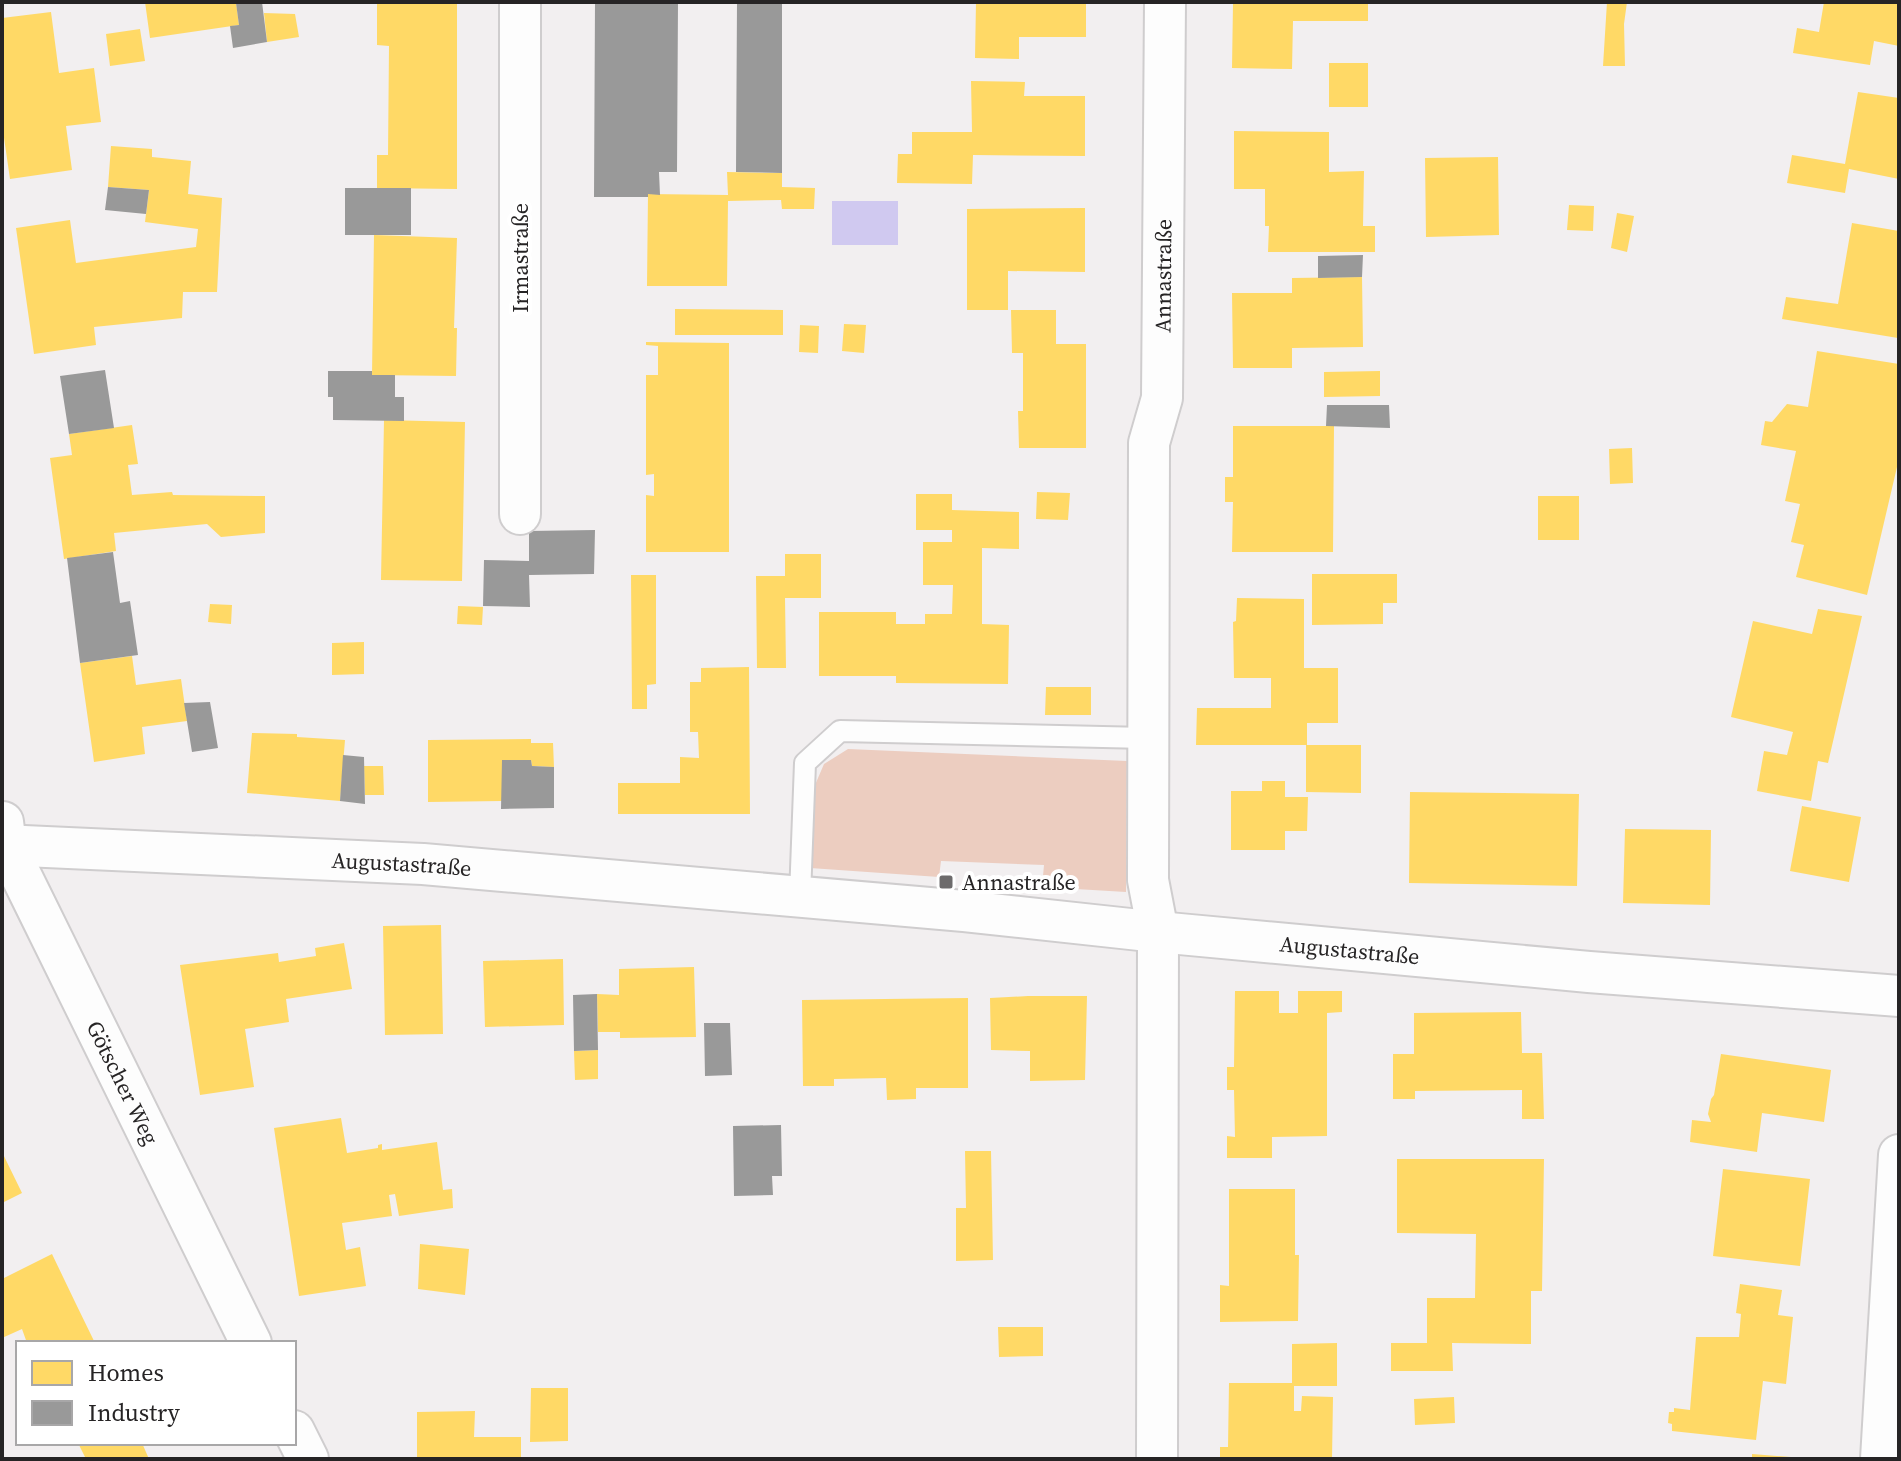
<svg xmlns="http://www.w3.org/2000/svg" width="1901" height="1461" viewBox="0 0 1901 1461" font-family="'Source Serif 4',serif">
<rect width="100%" height="100%" fill="#f2eff0"/>
<path fill="#eccdc0" d="M 848,749 L 1127,761 L 1126,892 L 1042,887 L 1044,865 L 941,861 L 939,877 L 810,868 L 812,792 L 824,764 Z"/>
<path fill="#d0c9f0" d="M 832,201 L 898,201 L 898,245 L 832,245 Z"/>
<path fill="#ffd966" d="M 145,2 L 236,2 L 239,25 L 150,38 Z
M 377,2 L 457,2 L 457,189 L 377,188 L 377,155 L 388,155 L 389,46 L 377,45 Z
M 976,2 L 1086,2 L 1086,37 L 1019,37 L 1019,59 L 975,58 Z
M 1290,2 L 1368,2 L 1368,21 L 1293,21 L 1292,69 L 1232,68 L 1233,3 Z
M 1607,2 L 1627,2 L 1624,24 L 1625,66 L 1603,66 Z
M 1824,2 L 1899,2 L 1899,46 L 1874,41 L 1870,65 L 1793,53 L 1797,28 L 1819,32 Z
M 51,12 L 59,73 L 94,68 L 101,122 L 66,126 L 72,170 L 10,179 L 2,124 L 2,18 Z
M 264,13 L 295,14 L 299,37 L 267,42 Z
M 140,29 L 145,61 L 110,66 L 106,34 Z
M 1329,63 L 1368,63 L 1368,107 L 1329,107 Z
M 971,81 L 1025,82 L 1024,96 L 1085,96 L 1085,156 L 973,155 L 972,184 L 897,183 L 898,154 L 912,154 L 912,132 L 972,132 Z
M 1858,92 L 1899,98 L 1899,179 L 1849,169 L 1845,193 L 1787,183 L 1792,155 L 1845,164 Z
M 1234,131 L 1329,132 L 1329,172 L 1364,171 L 1363,226 L 1375,226 L 1375,252 L 1268,252 L 1269,226 L 1265,226 L 1265,189 L 1234,189 Z
M 111,146 L 152,149 L 152,157 L 191,161 L 188,194 L 222,198 L 217,292 L 183,292 L 182,318 L 94,327 L 96,345 L 34,354 L 16,228 L 70,220 L 76,263 L 196,247 L 198,229 L 145,222 L 149,190 L 108,187 Z
M 1498,157 L 1499,235 L 1426,237 L 1425,158 Z
M 727,172 L 782,173 L 782,187 L 815,188 L 814,209 L 782,209 L 781,200 L 728,201 L 727,286 L 647,286 L 648,194 L 728,195 Z
M 1569,205 L 1594,206 L 1593,231 L 1567,230 Z
M 1085,208 L 1085,272 L 1008,271 L 1008,310 L 967,310 L 967,209 Z
M 1617,213 L 1634,216 L 1627,252 L 1611,248 Z
M 1852,223 L 1899,231 L 1898,338 L 1782,319 L 1786,297 L 1838,304 Z
M 374,235 L 457,238 L 454,328 L 457,328 L 456,376 L 372,375 Z
M 1362,277 L 1363,347 L 1292,348 L 1292,368 L 1233,368 L 1232,293 L 1292,293 L 1292,278 Z
M 675,309 L 783,310 L 783,335 L 675,335 Z
M 1011,310 L 1056,310 L 1056,344 L 1086,344 L 1086,448 L 1019,448 L 1018,411 L 1023,411 L 1023,353 L 1012,353 Z
M 844,324 L 866,325 L 864,353 L 842,351 Z
M 800,325 L 819,326 L 818,353 L 799,352 Z
M 646,342 L 729,343 L 729,552 L 646,552 L 646,495 L 654,496 L 654,474 L 646,475 L 646,375 L 658,375 L 658,346 L 646,345 Z
M 1817,351 L 1899,364 L 1897,467 L 1867,595 L 1796,577 L 1804,545 L 1791,542 L 1800,504 L 1785,501 L 1796,451 L 1761,445 L 1765,421 L 1772,422 L 1787,404 L 1808,407 Z
M 1380,371 L 1380,396 L 1324,397 L 1324,372 Z
M 384,420 L 465,422 L 462,581 L 381,580 Z
M 132,425 L 138,464 L 128,465 L 132,495 L 172,492 L 173,495 L 265,496 L 265,533 L 221,537 L 207,524 L 114,533 L 116,551 L 64,559 L 50,458 L 72,455 L 69,434 Z
M 1233,426 L 1334,426 L 1333,552 L 1232,552 L 1233,502 L 1225,502 L 1225,477 L 1233,477 Z
M 1632,448 L 1633,483 L 1610,484 L 1609,449 Z
M 1037,492 L 1070,493 L 1068,520 L 1036,519 Z
M 916,494 L 952,494 L 952,510 L 1019,512 L 1019,549 L 982,548 L 982,624 L 1009,625 L 1008,684 L 896,683 L 896,676 L 819,676 L 819,612 L 896,612 L 896,624 L 925,624 L 925,614 L 952,614 L 953,585 L 923,585 L 923,542 L 952,542 L 952,530 L 916,530 Z
M 1538,496 L 1579,496 L 1579,540 L 1538,540 Z
M 785,554 L 821,554 L 821,598 L 785,598 L 786,668 L 757,668 L 756,576 L 785,576 Z
M 1312,574 L 1397,574 L 1397,603 L 1383,603 L 1383,624 L 1312,625 Z
M 631,575 L 656,575 L 656,684 L 647,685 L 647,709 L 632,709 Z
M 1237,598 L 1304,599 L 1304,668 L 1338,668 L 1338,723 L 1307,723 L 1307,745 L 1361,745 L 1361,793 L 1306,792 L 1306,745 L 1196,745 L 1197,708 L 1271,708 L 1271,678 L 1234,678 L 1233,622 L 1236,621 Z
M 210,604 L 232,605 L 231,624 L 208,622 Z
M 458,606 L 483,607 L 482,625 L 457,624 Z
M 1818,609 L 1862,616 L 1828,763 L 1818,761 L 1811,801 L 1757,791 L 1764,751 L 1787,755 L 1793,732 L 1731,717 L 1753,621 L 1812,634 Z
M 364,642 L 364,674 L 332,675 L 332,643 Z
M 132,656 L 136,685 L 181,679 L 187,721 L 142,727 L 145,754 L 94,762 L 80,663 Z
M 749,667 L 750,814 L 618,814 L 618,783 L 680,783 L 680,757 L 699,758 L 698,732 L 690,732 L 690,682 L 701,682 L 701,668 Z
M 1046,687 L 1091,687 L 1091,715 L 1045,715 Z
M 252,733 L 297,734 L 297,737 L 345,740 L 340,801 L 247,793 Z
M 531,739 L 531,743 L 553,743 L 554,767 L 532,766 L 531,760 L 502,760 L 502,801 L 428,802 L 428,740 Z
M 364,766 L 383,766 L 384,795 L 365,795 Z
M 1262,781 L 1285,781 L 1285,797 L 1308,797 L 1307,831 L 1285,831 L 1285,850 L 1231,850 L 1231,791 L 1262,791 Z
M 1410,792 L 1579,794 L 1577,886 L 1409,883 Z
M 1802,806 L 1861,817 L 1849,882 L 1790,871 Z
M 1625,829 L 1711,830 L 1710,905 L 1623,903 Z
M 441,925 L 443,1034 L 385,1035 L 383,926 Z
M 344,943 L 352,989 L 286,999 L 289,1022 L 245,1029 L 254,1087 L 200,1095 L 180,965 L 278,953 L 279,962 L 316,956 L 315,948 Z
M 563,959 L 564,1025 L 485,1027 L 483,961 Z
M 694,967 L 696,1037 L 620,1038 L 620,1032 L 598,1032 L 597,994 L 619,995 L 619,969 Z
M 1235,991 L 1279,991 L 1279,1013 L 1298,1013 L 1298,991 L 1342,991 L 1342,1012 L 1327,1013 L 1327,1136 L 1272,1137 L 1272,1158 L 1227,1158 L 1227,1136 L 1235,1137 L 1234,1090 L 1227,1090 L 1227,1067 L 1234,1067 Z
M 1028,996 L 1087,996 L 1085,1080 L 1030,1081 L 1030,1051 L 991,1050 L 990,998 Z
M 968,998 L 968,1088 L 916,1088 L 916,1099 L 887,1100 L 886,1078 L 834,1079 L 834,1086 L 803,1086 L 802,1000 Z
M 1521,1012 L 1522,1053 L 1542,1053 L 1544,1119 L 1522,1119 L 1522,1090 L 1415,1091 L 1415,1099 L 1393,1099 L 1393,1054 L 1414,1054 L 1414,1013 Z
M 598,1050 L 598,1079 L 575,1080 L 574,1051 Z
M 1721,1054 L 1831,1070 L 1824,1122 L 1762,1113 L 1757,1152 L 1690,1142 L 1692,1120 L 1711,1122 L 1708,1114 L 1711,1099 L 1714,1095 Z
M 341,1118 L 347,1153 L 378,1148 L 378,1145 L 382,1144 L 382,1150 L 437,1142 L 443,1190 L 452,1189 L 453,1208 L 399,1216 L 395,1194 L 389,1195 L 392,1216 L 342,1223 L 346,1250 L 360,1247 L 366,1286 L 299,1296 L 274,1128 Z
M 965,1151 L 991,1151 L 993,1260 L 956,1261 L 956,1208 L 966,1208 Z
M 2,1152 L 22,1193 L 2,1203 Z
M 1397,1159 L 1544,1159 L 1542,1291 L 1531,1291 L 1531,1344 L 1452,1343 L 1453,1371 L 1391,1371 L 1391,1343 L 1427,1343 L 1427,1298 L 1475,1298 L 1476,1234 L 1397,1233 Z
M 1723,1169 L 1810,1179 L 1800,1266 L 1713,1256 Z
M 1229,1189 L 1295,1189 L 1295,1255 L 1299,1255 L 1298,1321 L 1220,1322 L 1220,1285 L 1229,1286 Z
M 420,1244 L 469,1249 L 465,1295 L 418,1289 Z
M 52,1254 L 76,1304 L 95,1343 L 27,1343 L 22,1329 L 2,1338 L 2,1279 Z
M 1740,1284 L 1782,1290 L 1778,1315 L 1793,1317 L 1786,1384 L 1763,1381 L 1756,1440 L 1672,1431 L 1672,1424 L 1668,1423 L 1669,1412 L 1674,1412 L 1674,1408 L 1690,1410 L 1696,1337 L 1739,1337 L 1741,1314 L 1736,1313 Z
M 998,1327 L 1043,1327 L 1043,1356 L 999,1357 Z
M 1337,1343 L 1337,1386 L 1294,1386 L 1294,1411 L 1301,1411 L 1302,1396 L 1333,1397 L 1332,1459 L 1220,1459 L 1220,1447 L 1228,1447 L 1229,1383 L 1292,1383 L 1292,1344 Z
M 531,1388 L 568,1388 L 568,1441 L 530,1442 Z
M 1454,1397 L 1455,1423 L 1415,1425 L 1414,1399 Z
M 475,1411 L 474,1437 L 521,1437 L 521,1459 L 417,1459 L 417,1412 Z
M 78,1443 L 142,1443 L 149,1459 L 86,1459 Z
M 1752,1454 L 1791,1457 L 1791,1459 L 1752,1459 Z"/>
<path fill="#999" d="M 262,2 L 267,42 L 233,48 L 230,26 L 239,25 L 236,3 Z
M 595,2 L 678,2 L 677,172 L 659,172 L 660,195 L 648,194 L 648,197 L 594,197 Z
M 737,2 L 782,2 L 782,173 L 736,172 Z
M 108,187 L 149,190 L 146,214 L 105,210 Z
M 345,188 L 411,188 L 411,235 L 345,235 Z
M 1363,255 L 1362,277 L 1318,278 L 1318,256 Z
M 105,370 L 114,428 L 69,434 L 60,376 Z
M 328,371 L 372,371 L 372,375 L 395,375 L 395,397 L 404,397 L 404,421 L 333,420 L 333,397 L 328,397 Z
M 1327,405 L 1389,405 L 1390,428 L 1326,426 Z
M 595,530 L 594,574 L 529,575 L 530,607 L 483,606 L 484,560 L 529,561 L 529,531 Z
M 113,552 L 120,603 L 130,601 L 138,655 L 80,663 L 67,558 Z
M 210,702 L 218,748 L 192,752 L 184,703 Z
M 343,755 L 364,757 L 365,804 L 340,801 Z
M 502,760 L 531,760 L 532,766 L 554,767 L 554,808 L 501,809 Z
M 597,994 L 598,1050 L 574,1051 L 573,995 Z
M 704,1023 L 730,1023 L 732,1075 L 705,1076 Z
M 781,1125 L 782,1176 L 772,1176 L 773,1195 L 734,1196 L 733,1126 Z"/>
<g fill="none" stroke-linecap="round" stroke-linejoin="round">
<g stroke="#cfcdce" stroke-width="24">
<path id="service" d="M 800,896 L 805,763 L 840,731 L 1146,738"/>
</g>
<g stroke="#cfcdce" stroke-width="44">
<g id="minor">
<path d="M 520,2 L 520,514"/>
<path id="s1" d="M 3,822 L 6,845 L 251,1343"/>
<path id="s2" d="M 2,845 L 423,864 L 964,911 L 1158,932 L 1589,972 L 1899,996"/>
<path d="M 294,1431 L 308,1459"/>
<path id="s3" d="M 1157,1459 L 1158,932 L 1148,880 L 1149,443 L 1162,398 L 1165,2"/>
<path d="M 1881,1459 L 1899,1155"/>
</g>
</g>
<use href="#service" stroke="#fdfdfd" stroke-width="20"/>
<use href="#minor" stroke="#fdfdfd" stroke-width="40"/>
</g>
<rect fill="#6d6b6c" stroke="#fff" stroke-width="3" x="938" y="874" width="16" height="16" rx="4"/>
<g text-anchor="middle" stroke-width="8" stroke-linejoin="round" paint-order="stroke">
<g font-size="22" fill="#262425" stroke="#fff">
<text transform="translate(520 258) rotate(-90)" y="8">Irmastraße</text>
<text dy="8" stroke="none"><textPath href="#s3" startOffset="1186">Annastraße</textPath></text>
<text dy="8" stroke="none"><textPath href="#s2" startOffset="400">Augustastraße</textPath></text>
<text dy="8" stroke="none"><textPath href="#s2" startOffset="1352">Augustastraße</textPath></text>
<text dy="8" stroke="none"><textPath href="#s1" startOffset="288">Götscher Weg</textPath></text>
</g>
<g font-size="22" fill="#262425" stroke="#fff" text-anchor="start">
<text x="962" y="890">Annastraße</text>
</g>
</g>
<rect width="1901" height="1461" fill="none" stroke="#262425" stroke-width="8"/>
<rect x="16" y="1341" width="280" height="104" fill="#ffffff" stroke="#a8a7a8" stroke-width="2"/>
<rect x="32" y="1361" width="40" height="24" fill="#ffd966" stroke="#a8a7a8" stroke-width="2"/>
<text x="88" y="1381" font-size="24" fill="#262425">Homes</text>
<rect x="32" y="1401" width="40" height="24" fill="#999999" stroke="#a8a7a8" stroke-width="2"/>
<text x="88" y="1421" font-size="24" fill="#262425">Industry</text>
</svg>
